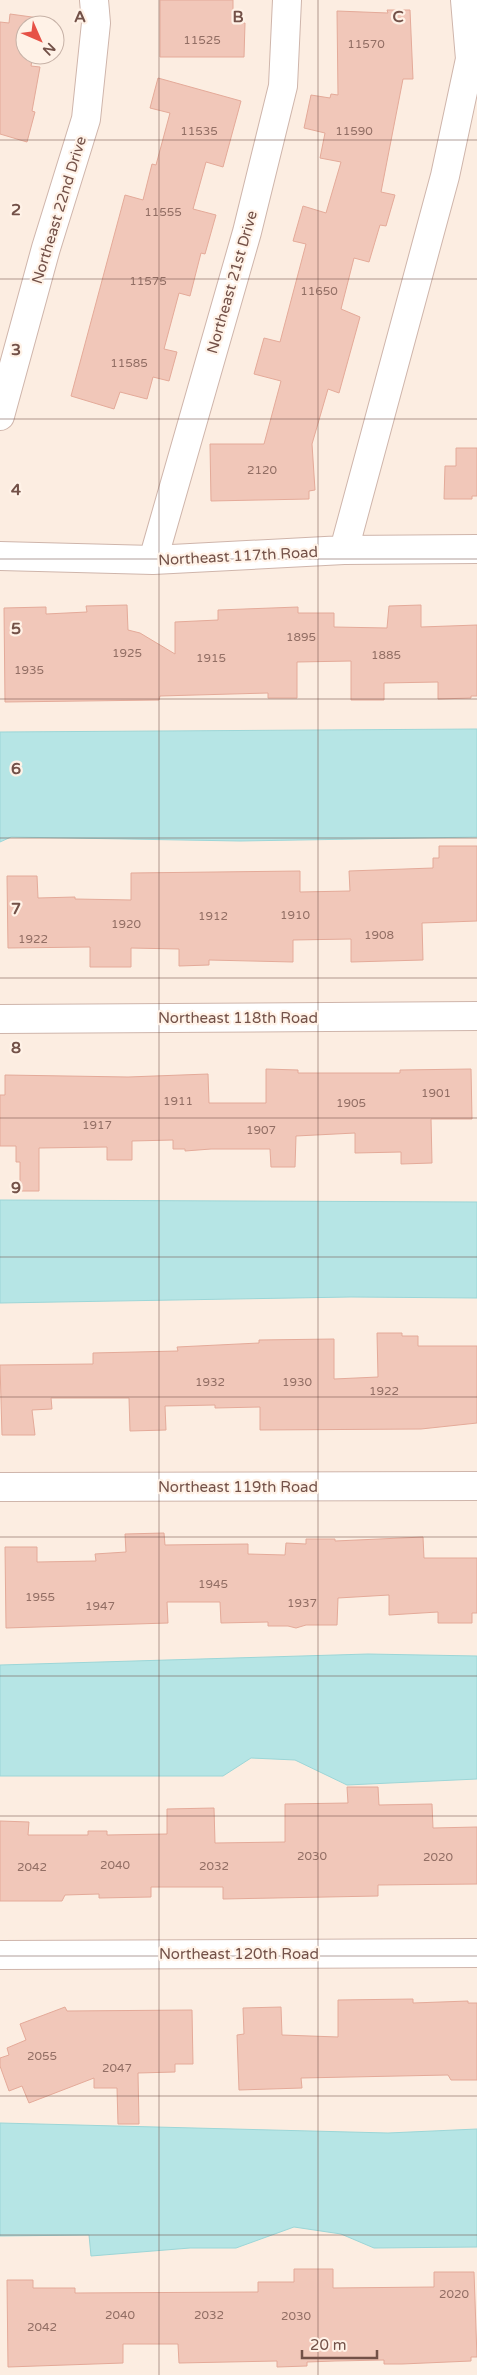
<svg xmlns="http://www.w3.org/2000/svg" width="477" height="2375" viewBox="0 0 477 2375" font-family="'Varela Round',sans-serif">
<rect width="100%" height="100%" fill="#fcede1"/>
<path fill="#b6e5e5" stroke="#9cd6d7" d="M 477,729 L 477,837 L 240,841 L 11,837 L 0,842 L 0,732 Z
M 0,1200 L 477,1202 L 477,1298 L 351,1297 L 0,1303 Z
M 368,1654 L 477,1656 L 477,1779 L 347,1785 L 295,1760 L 251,1758 L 223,1776 L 0,1776 L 0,1665 Z
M 0,2123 L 388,2133 L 477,2129 L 477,2247 L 374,2248 L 341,2234 L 294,2227 L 236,2248 L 190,2248 L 91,2256 L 89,2235 L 0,2236 Z"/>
<path fill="#f1c7b9" stroke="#e4aa99" d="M 160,0 L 233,0 L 233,23 L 245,23 L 244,57 L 160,57 Z
M 387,10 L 410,10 L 413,79 L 403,79 L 381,192 L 395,195 L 386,226 L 380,225 L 369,262 L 354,258 L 341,309 L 360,317 L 339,393 L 328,389 L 312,444 L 315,490 L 309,491 L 309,499 L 211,501 L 210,444 L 264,444 L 281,381 L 254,374 L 264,338 L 280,342 L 306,244 L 293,241 L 303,206 L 326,213 L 341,162 L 320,158 L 325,133 L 304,128 L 311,95 L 330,98 L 331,94 L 338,95 L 337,11 L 388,13 Z
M 10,14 L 39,18 L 38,25 L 25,25 L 25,55 L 33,55 L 31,66 L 40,67 L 32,111 L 35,112 L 27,142 L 0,134 L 0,22 L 9,23 Z
M 158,78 L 241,101 L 223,167 L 206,162 L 193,209 L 216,215 L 205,254 L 201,253 L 190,296 L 179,293 L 164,349 L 177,352 L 169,381 L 153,377 L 147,399 L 120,392 L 114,409 L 71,396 L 125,195 L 143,200 L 152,164 L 156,165 L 170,113 L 150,108 Z
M 456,448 L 477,448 L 477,496 L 472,496 L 472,499 L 444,499 L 445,466 L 456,466 Z
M 127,605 L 128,630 L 140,633 L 175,654 L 175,622 L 218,620 L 218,610 L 298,607 L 298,613 L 334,613 L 334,627 L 387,628 L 389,606 L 421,605 L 421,627 L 477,625 L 477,696 L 471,696 L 471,698 L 438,699 L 438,682 L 384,683 L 384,700 L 351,700 L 351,661 L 297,662 L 297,698 L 268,698 L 268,693 L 160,696 L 159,700 L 5,702 L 4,608 L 46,607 L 46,614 L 87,612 L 86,606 Z
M 439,846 L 477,846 L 477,921 L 422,923 L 423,960 L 351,962 L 351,939 L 293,940 L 293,962 L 209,960 L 209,965 L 179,966 L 179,949 L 131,948 L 131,967 L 90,967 L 90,947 L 8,948 L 7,876 L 37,876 L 38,898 L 75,897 L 75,899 L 131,900 L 131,873 L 300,871 L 300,892 L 350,891 L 349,871 L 433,868 L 433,858 L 439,858 Z
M 266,1069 L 298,1070 L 298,1073 L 400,1073 L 400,1070 L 471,1069 L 472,1119 L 431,1119 L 432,1163 L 401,1164 L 401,1152 L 355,1153 L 355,1133 L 296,1136 L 295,1167 L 271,1167 L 270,1149 L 211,1149 L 185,1151 L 185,1149 L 173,1149 L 173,1140 L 132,1141 L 132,1160 L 107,1160 L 107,1147 L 39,1148 L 39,1191 L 20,1191 L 20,1162 L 16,1162 L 16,1146 L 0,1146 L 0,1095 L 5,1095 L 5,1075 L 128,1077 L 208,1074 L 209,1103 L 266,1103 Z
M 377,1333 L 402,1333 L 402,1336 L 418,1336 L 418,1346 L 477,1346 L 477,1423 L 421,1429 L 260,1430 L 260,1407 L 215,1408 L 215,1405 L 165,1406 L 166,1430 L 130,1431 L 129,1398 L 51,1398 L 52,1409 L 32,1410 L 35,1435 L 2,1435 L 0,1365 L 93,1364 L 93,1353 L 178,1351 L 177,1347 L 259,1343 L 259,1340 L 334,1339 L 334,1379 L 378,1377 Z
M 164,1533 L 165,1545 L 248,1544 L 248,1554 L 285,1555 L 286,1543 L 306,1544 L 306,1539 L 335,1539 L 335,1541 L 423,1537 L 424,1558 L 477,1558 L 477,1613 L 472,1613 L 472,1623 L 438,1623 L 438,1612 L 389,1615 L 389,1595 L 338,1598 L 337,1625 L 306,1625 L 296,1628 L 288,1626 L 268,1626 L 268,1622 L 221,1623 L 220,1602 L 167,1602 L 168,1623 L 6,1628 L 5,1547 L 37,1547 L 37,1562 L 96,1561 L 95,1554 L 126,1552 L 125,1534 Z
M 347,1787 L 378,1787 L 379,1805 L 432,1804 L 433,1828 L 477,1827 L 477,1884 L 378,1885 L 378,1896 L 223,1899 L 223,1887 L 151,1887 L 151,1897 L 99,1898 L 99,1894 L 65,1895 L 62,1901 L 0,1901 L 0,1821 L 29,1822 L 28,1835 L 88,1835 L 88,1831 L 107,1831 L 107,1835 L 167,1834 L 167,1809 L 214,1808 L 215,1843 L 285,1842 L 285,1804 L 348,1803 Z
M 413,1999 L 413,2003 L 468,2001 L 468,2003 L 477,2003 L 477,2080 L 451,2080 L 448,2075 L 301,2078 L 302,2088 L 239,2090 L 237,2035 L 244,2034 L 243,2008 L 281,2007 L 282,2035 L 338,2037 L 338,2000 Z
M 65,2007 L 67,2011 L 192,2010 L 193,2064 L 175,2064 L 175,2072 L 138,2073 L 139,2124 L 118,2124 L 117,2088 L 94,2088 L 94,2078 L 29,2103 L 22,2086 L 9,2091 L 0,2066 L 0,2058 L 9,2055 L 7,2048 L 26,2040 L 20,2024 Z
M 294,2269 L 333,2269 L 333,2288 L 434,2287 L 434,2272 L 474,2272 L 477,2357 L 471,2357 L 471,2361 L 402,2364 L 384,2364 L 384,2360 L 335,2361 L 307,2362 L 307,2366 L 277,2367 L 277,2361 L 179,2363 L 178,2344 L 123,2344 L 123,2363 L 8,2367 L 7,2280 L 33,2280 L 33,2288 L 75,2288 L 75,2293 L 258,2292 L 258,2282 L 294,2282 Z"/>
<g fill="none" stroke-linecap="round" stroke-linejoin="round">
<g stroke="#cfb5ab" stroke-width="30">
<path id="minor" d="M 0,416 L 46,248 L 86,119 L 96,23 L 94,0
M 344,550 L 445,176 L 470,59 L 465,0
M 0,556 L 153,560 L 344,550 L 477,549
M 153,560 L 247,232 L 283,86 L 287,0
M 0,1019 L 477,1016
M 0,1487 L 477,1486
M 0,1955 L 477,1953"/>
</g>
<use href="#minor" stroke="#fff" stroke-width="28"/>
</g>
<path fill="none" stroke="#735148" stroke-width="1" stroke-opacity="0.55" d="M 159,0 L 159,2375M 318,0 L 318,2375M 0,140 L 477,140M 0,279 L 477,279M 0,419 L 477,419M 0,559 L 477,559M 0,699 L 477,699M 0,838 L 477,838M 0,978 L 477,978M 0,1118 L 477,1118M 0,1257 L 477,1257M 0,1397 L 477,1397M 0,1537 L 477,1537M 0,1676 L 477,1676M 0,1816 L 477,1816M 0,1956 L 477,1956M 0,2096 L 477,2096M 0,2235 L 477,2235"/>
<g text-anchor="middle" stroke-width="4.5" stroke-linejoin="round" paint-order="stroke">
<g font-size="12" fill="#926e64">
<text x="202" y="44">11525</text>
<text x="366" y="48">11570</text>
<text x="199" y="135">11535</text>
<text x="354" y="135">11590</text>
<text x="163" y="216">11555</text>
<text x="148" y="285">11575</text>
<text x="319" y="295">11650</text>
<text x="129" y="367">11585</text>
<text x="262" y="474">2120</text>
<text x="301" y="641">1895</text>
<text x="127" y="657">1925</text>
<text x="386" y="659">1885</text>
<text x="211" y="662">1915</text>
<text x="29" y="674">1935</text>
<text x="295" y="919">1910</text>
<text x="213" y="920">1912</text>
<text x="126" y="928">1920</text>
<text x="379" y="939">1908</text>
<text x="33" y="943">1922</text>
<text x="436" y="1097">1901</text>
<text x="178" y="1105">1911</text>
<text x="351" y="1107">1905</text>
<text x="97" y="1129">1917</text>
<text x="261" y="1134">1907</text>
<text x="210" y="1386">1932</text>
<text x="297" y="1386">1930</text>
<text x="384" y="1395">1922</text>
<text x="213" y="1588">1945</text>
<text x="40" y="1601">1955</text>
<text x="302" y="1607">1937</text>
<text x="100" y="1610">1947</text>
<text x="312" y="1860">2030</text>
<text x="438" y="1861">2020</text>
<text x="115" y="1869">2040</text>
<text x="214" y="1870">2032</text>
<text x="32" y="1871">2042</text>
<text x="42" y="2060">2055</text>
<text x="117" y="2072">2047</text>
<text x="454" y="2298">2020</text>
<text x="120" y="2319">2040</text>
<text x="209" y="2319">2032</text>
<text x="296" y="2320">2030</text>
<text x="42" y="2331">2042</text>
</g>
<g font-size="15" fill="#735148" stroke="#fff2e7">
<text transform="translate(59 210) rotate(-73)" y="5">Northeast 22nd Drive</text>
<text transform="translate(232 282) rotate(-74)" y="5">Northeast 21st Drive</text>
<text transform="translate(238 556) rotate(-3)" y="5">Northeast 117th Road</text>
<text x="238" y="1023">Northeast 118th Road</text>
<text x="238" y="1492">Northeast 119th Road</text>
<text x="239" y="1959">Northeast 120th Road</text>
</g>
</g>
<g font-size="16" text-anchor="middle" font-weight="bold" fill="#735148" stroke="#fff2e7" stroke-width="4.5" stroke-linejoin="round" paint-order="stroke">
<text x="80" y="22">A</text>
<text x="238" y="22">B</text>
<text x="398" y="22">C</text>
<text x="16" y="215">2</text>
<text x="16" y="355">3</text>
<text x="16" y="495">4</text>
<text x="16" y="634">5</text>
<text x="16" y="774">6</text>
<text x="16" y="914">7</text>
<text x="16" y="1053">8</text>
<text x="16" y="1193">9</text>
</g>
<g transform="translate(40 40) rotate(135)"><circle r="24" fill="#fff2e7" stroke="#c7b2a7"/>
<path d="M0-4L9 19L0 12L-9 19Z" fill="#e65146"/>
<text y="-8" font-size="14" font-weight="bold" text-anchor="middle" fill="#735148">N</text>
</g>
<path d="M302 2350v8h75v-8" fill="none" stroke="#735148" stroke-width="2.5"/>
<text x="310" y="2350" font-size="15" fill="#735148" stroke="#fff2e7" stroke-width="4" paint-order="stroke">20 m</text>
</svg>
